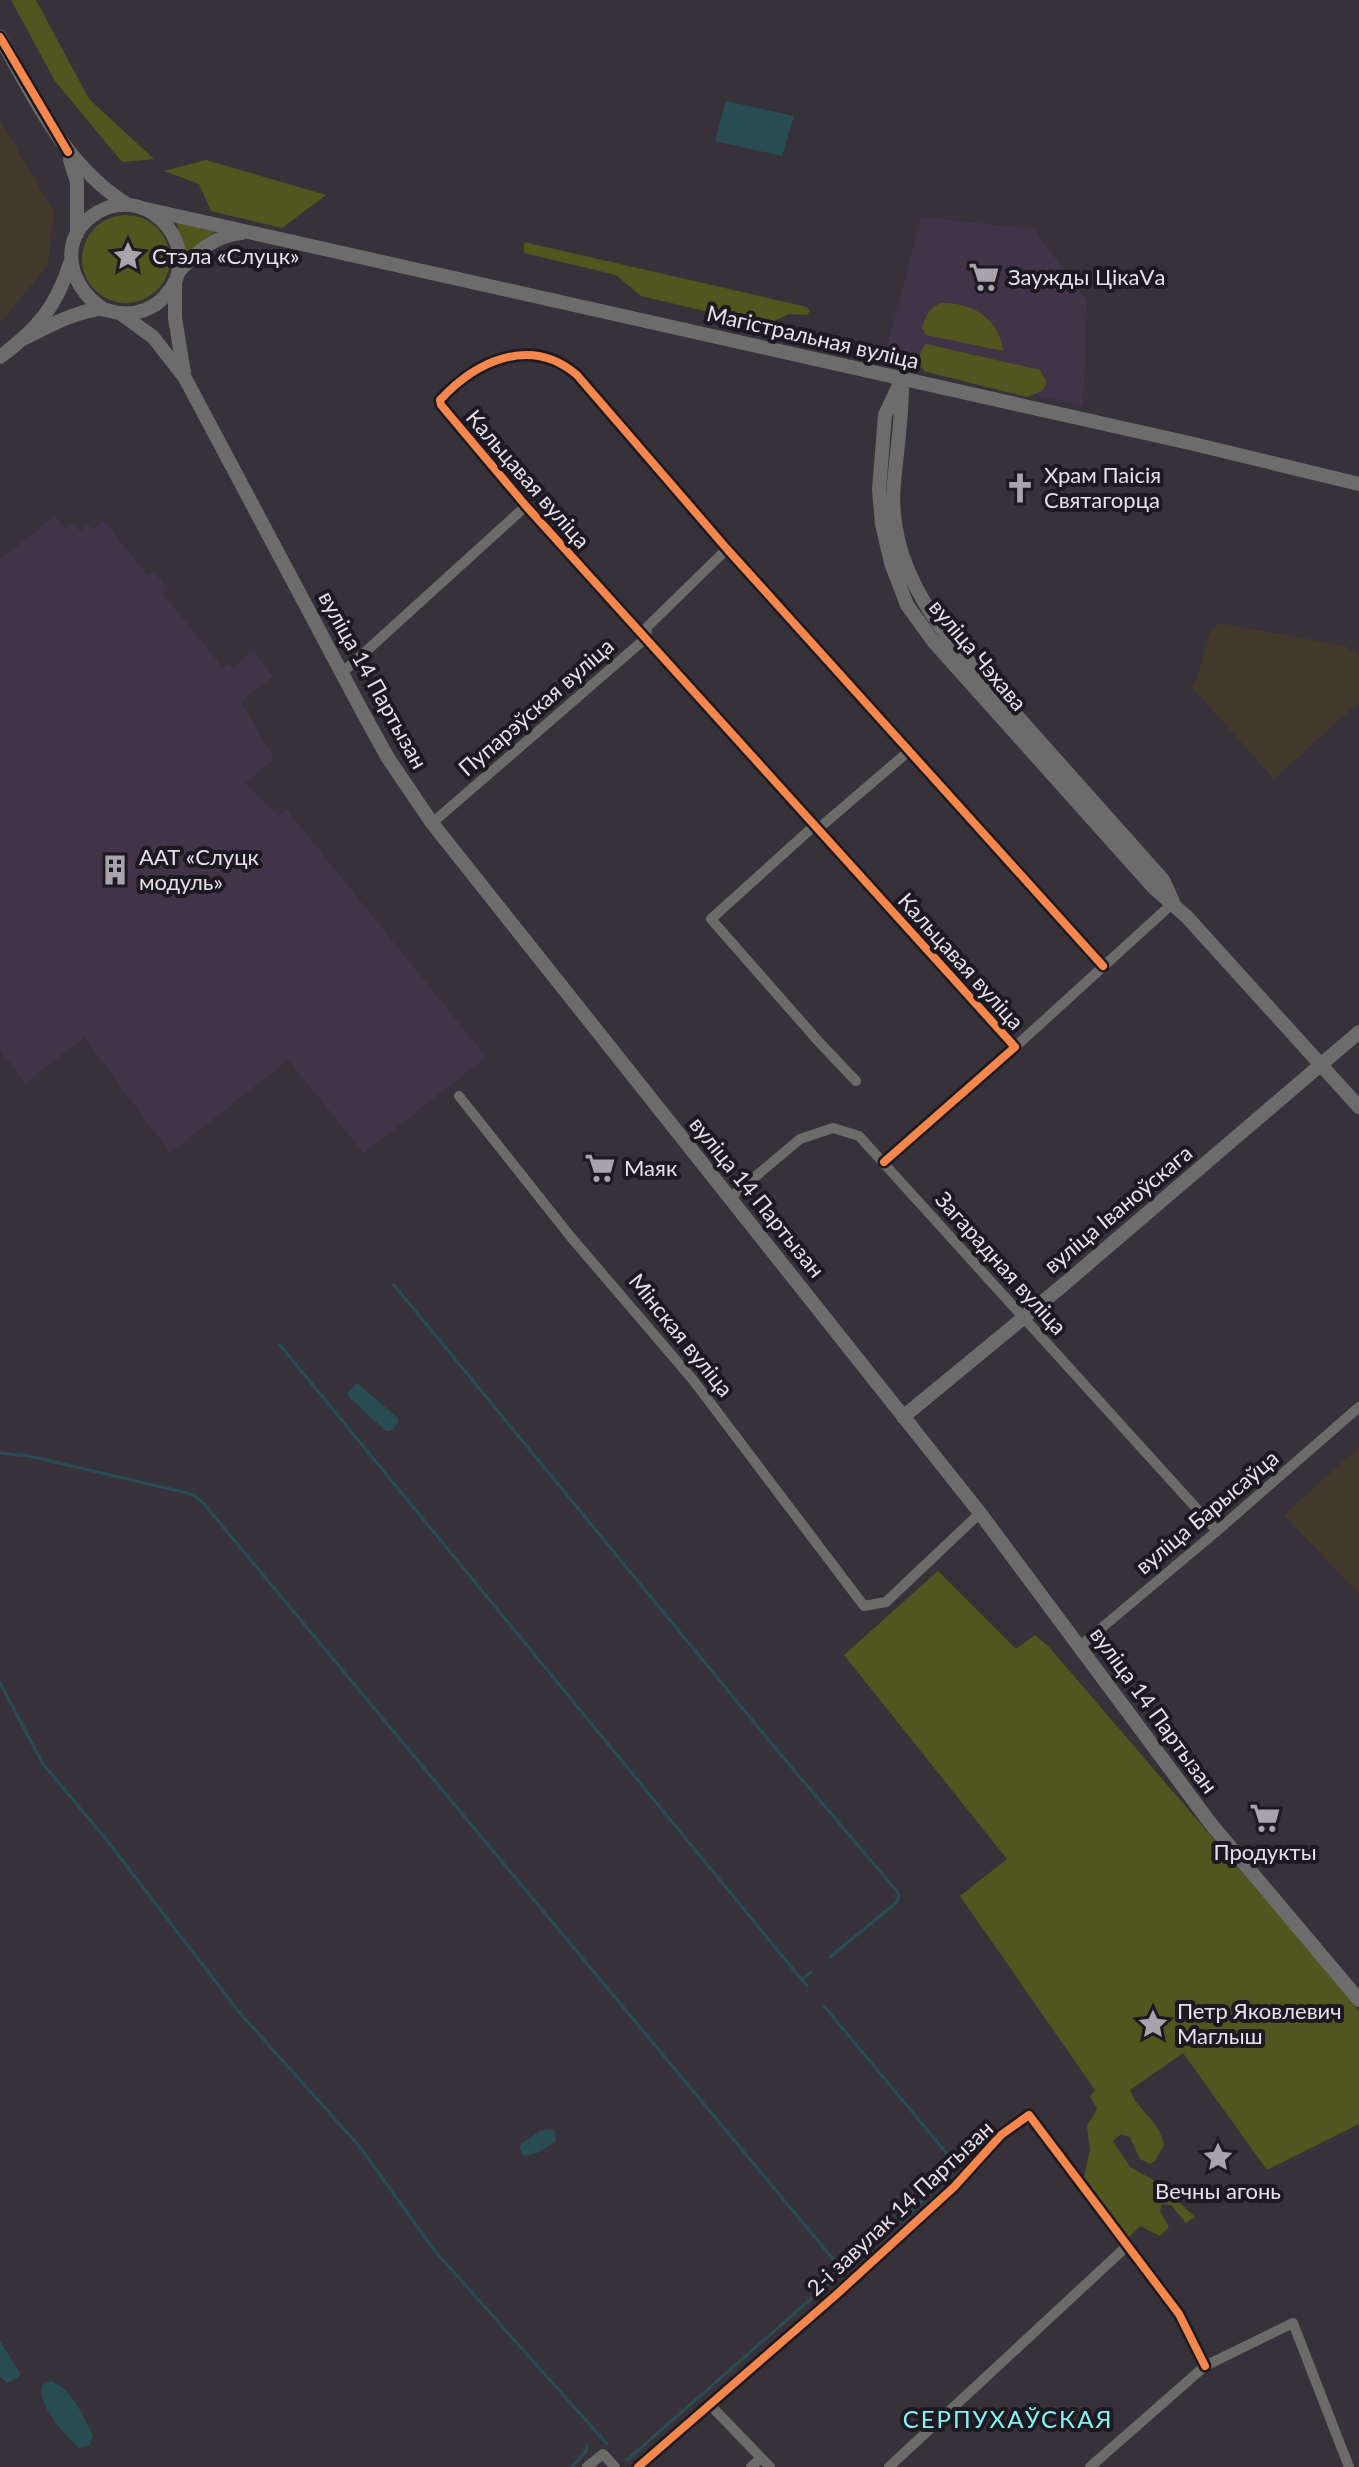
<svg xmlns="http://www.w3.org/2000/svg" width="1359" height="2467" viewBox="0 0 1359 2467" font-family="Lato,sans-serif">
<rect width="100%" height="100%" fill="#37323a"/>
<path fill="#403548" d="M 921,217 L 1034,229 L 1087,302 L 1083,406 L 884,360 Z
M 55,516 L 65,529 L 73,523 L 80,531 L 88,525 L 93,530 L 104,521 L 148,576 L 154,572 L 168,589 L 163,594 L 223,668 L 228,664 L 232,668 L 253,651 L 273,676 L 241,702 L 274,759 L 245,783 L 279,816 L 287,810 L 486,1057 L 364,1153 L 288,1060 L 170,1153 L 84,1037 L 26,1083 L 0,1050 L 0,560 Z"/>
<path fill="#41392b" d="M 0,120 L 54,212 L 48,265 L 0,323 Z
M 1219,623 L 1345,646 L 1359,655 L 1359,702 L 1274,779 L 1191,686 L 1197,678 L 1209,634 Z
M 1359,1447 L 1359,1594 L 1284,1515 Z"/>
<path fill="#51561e" d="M 11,0 L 36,0 L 89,99 L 154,159 L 122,162 L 55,81 Z
M 206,160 L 326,195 L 282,228 L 211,211 L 199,184 L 164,171 Z
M82 259a44 44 0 1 1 88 0a44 44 0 1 1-88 0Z
M 176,222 L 215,231 L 186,257 Z
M 524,242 L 807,307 L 810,311 L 807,315 L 789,314 L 772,322 L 756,323 L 641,296 L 616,275 L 524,253 Z
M 941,303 C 971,302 1000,318 1003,351 L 926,335 L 922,328 C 925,316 929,308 941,303 Z
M 926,344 L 1040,370 L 1047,382 L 1042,391 L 1027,397 L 927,372 L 924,371 C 918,362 918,351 926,344 Z
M 938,1571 L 1016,1649 L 1035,1635 L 1049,1647 L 1349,1997 L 1359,2012 L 1359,2124 L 1267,2170 L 1183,2053 L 1130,2090 C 1137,2111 1159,2119 1164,2145 L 1155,2161 L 1150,2164 L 1140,2159 L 1130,2137 L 1121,2134 L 1113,2141 L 1130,2167 L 1159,2183 L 1195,2217 L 1186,2223 L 1171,2205 L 1162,2204 L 1160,2211 L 1169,2227 L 1160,2236 L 1140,2226 L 1129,2237 L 1124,2236 L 1084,2177 L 1090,2150 L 1087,2126 L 1097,2109 L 1090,2096 L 1095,2090 L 960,1896 L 1007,1859 L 844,1655 Z"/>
<path fill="#284e53" d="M 726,101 L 794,116 L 782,156 L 715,141 Z
M 357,1383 L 398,1418 L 398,1423 L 391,1431 L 386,1431 L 350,1398 L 347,1393 Z
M 550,2129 L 555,2132 L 556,2141 L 537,2153 L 524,2156 L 519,2147 L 521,2144 L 540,2131 Z
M 0,2341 L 20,2373 L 19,2377 L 7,2383 L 0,2376 Z
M 51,2381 C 71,2388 84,2417 93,2435 L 90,2445 L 79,2448 C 65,2434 37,2406 42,2385 Z"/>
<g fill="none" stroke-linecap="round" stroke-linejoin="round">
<path stroke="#284e53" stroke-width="3" d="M 394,1285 L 776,1749 L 896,1890 L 899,1895 L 897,1902 L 830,1957
M 280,1345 L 807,1986
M 0,1453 L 29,1456 L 183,1492 L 194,1495 L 204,1504 L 843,2271
M 0,1683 L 43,1764 L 105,1838 L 239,2012 L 360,2147 L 434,2250 L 607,2444
M 802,1979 L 811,1972
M 627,2460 L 950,2177 L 953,2167 L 949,2156 L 824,2006
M 572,2467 L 586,2451 L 587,2446"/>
<path stroke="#6b6c6a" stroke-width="10" d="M 342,673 L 526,506
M 432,823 L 646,638 L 647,627 L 727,549
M 814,826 L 711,919 L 819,1042 L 856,1081
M 818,829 L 909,751
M 1015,1047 L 1173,903
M 459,1096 L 570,1236 L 693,1380 L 864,1606 L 886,1602 L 980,1513
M 884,1162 L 1015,1047 L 526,506 L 441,405 L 440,400 C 476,361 531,335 577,375 L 727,549 L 1103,966
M 730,1198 L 800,1139 L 833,1128 L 859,1136 L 1217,1531
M 1080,1646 L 1217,1531 L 1359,1407
M 711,2406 L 770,2467
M 587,2467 L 603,2454 L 615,2467
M 638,2467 L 836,2295 L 954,2187 L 1001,2135 L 1029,2115 L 1179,2314 L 1205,2366
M 751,2467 L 761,2458
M 889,2467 L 1127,2246
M 1090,2467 L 1205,2366 L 1293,2323 L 1349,2467"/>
<path stroke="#6c6c6d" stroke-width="14" d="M 0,37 C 35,99 65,166 128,205
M 70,160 L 77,182 L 77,234
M 146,209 L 1194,444 L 1359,484
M 179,271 C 198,252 213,236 241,233
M 175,283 L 175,318 L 184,373
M 120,313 L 153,337 L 185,378 L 362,711 L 388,758 L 432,823 L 980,1513 L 1211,1824 L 1359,2000
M 23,339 C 47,327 70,314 97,309 C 106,308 112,313 121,313 C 137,315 155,308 165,296 C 207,252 151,182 98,212 C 57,236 67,285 102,308
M 0,357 C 37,329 56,308 70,263
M 902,379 L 885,415 L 879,490 L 882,524 L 891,563 L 907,605 L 933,641 L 1154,888 L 1187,917 L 1359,1107
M 902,385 C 902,418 897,449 894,483 C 888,545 917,598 954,645 L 1163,880 L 1173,902
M 903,1417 L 1062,1286 L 1359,1032"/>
<g stroke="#1d1920" stroke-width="13">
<path id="cycleway" d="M 0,37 L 68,152
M 884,1162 L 1015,1047 L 526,506 L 441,405 L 440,400 C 476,361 531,335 577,375 L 727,549 L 1103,966
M 638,2467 L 836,2295 L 954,2187 L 1001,2135 L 1029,2115 L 1179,2314 L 1205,2366"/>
</g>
<use href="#cycleway" stroke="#f5874c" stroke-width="8"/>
</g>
<defs>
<g id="sight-bare" transform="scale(2.4)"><path d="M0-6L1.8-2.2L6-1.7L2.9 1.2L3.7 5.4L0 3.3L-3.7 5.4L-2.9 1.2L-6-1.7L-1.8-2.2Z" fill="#a8a3ac" stroke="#1d1920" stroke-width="2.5" paint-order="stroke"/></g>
<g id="supermarket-bare" transform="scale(2.4)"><path d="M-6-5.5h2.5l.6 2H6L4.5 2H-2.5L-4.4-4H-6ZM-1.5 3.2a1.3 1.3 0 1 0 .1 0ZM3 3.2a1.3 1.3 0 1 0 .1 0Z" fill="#a8a3ac" stroke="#1d1920" stroke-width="2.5" paint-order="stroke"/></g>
<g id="church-bare" transform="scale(2.4)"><path d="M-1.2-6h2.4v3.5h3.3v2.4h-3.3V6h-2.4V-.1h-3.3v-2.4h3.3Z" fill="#a8a3ac" stroke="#1d1920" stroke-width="2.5" paint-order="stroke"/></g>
<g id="building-bare" transform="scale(2.4)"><path d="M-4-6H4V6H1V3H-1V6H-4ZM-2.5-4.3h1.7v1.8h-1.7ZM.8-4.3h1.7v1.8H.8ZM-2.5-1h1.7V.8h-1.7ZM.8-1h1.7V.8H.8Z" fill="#a8a3ac" stroke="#1d1920" stroke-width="2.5" paint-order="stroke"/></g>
</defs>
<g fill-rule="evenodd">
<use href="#sight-bare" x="128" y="256"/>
<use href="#supermarket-bare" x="984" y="277"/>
<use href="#church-bare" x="1020" y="488"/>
<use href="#building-bare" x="115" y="870"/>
<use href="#supermarket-bare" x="600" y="1168"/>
<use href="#supermarket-bare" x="1265" y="1818"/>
<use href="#sight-bare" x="1153" y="2024"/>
<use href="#sight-bare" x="1218" y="2157"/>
</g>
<g text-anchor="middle" stroke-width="8" stroke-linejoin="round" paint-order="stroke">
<g font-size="22" fill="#e5e0e9" stroke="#1d1920" text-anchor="start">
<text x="152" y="264">Стэла «Слуцк»</text>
<text x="1008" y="285">Заужды ЦікаVа</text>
<text x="1044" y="483">Храм Паісія<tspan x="1044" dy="25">Святагорца</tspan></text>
<text x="139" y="865">ААТ «Слуцк<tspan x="139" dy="25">модуль»</tspan></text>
<text x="624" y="1176">Маяк</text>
<text x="1265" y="1860" text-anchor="middle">Продукты</text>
<text x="1177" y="2019">Петр Яковлевич<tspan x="1177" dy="25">Маглыш</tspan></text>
<text x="1218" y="2199" text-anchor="middle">Вечны агонь</text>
</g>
<g font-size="22" fill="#e5e0e9" stroke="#1d1920">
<text transform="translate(813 337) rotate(13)" y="8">Магістральная вуліца</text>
<text transform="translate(528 479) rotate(49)" y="8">Кальцавая вуліца</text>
<text transform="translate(978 655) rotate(50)" y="8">вуліца Чэхава</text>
<text transform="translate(373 680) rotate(61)" y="8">вуліца 14 Партызан</text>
<text transform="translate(536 707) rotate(-41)" y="8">Пупарэўская вуліца</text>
<text transform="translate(961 961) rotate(48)" y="8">Кальцавая вуліца</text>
<text transform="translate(757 1197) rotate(51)" y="8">вуліца 14 Партызан</text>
<text transform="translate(1118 1209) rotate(-40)" y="8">вуліца Іваноўскага</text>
<text transform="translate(1001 1263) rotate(48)" y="8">Загарадная вуліца</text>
<text transform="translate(681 1335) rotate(51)" y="8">Мінская вуліца</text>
<text transform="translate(1207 1512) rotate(-40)" y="8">вуліца Барысаўца</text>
<text transform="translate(1154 1710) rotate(54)" y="8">вуліца 14 Партызан</text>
<text transform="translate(900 2208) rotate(-43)" y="8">2-і завулак 14 Партызан</text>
</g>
<g font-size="24" letter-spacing="2" fill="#86f2f2" stroke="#1d1920">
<text x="1008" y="2428">СЕРПУХАЎСКАЯ</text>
</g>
</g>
</svg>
